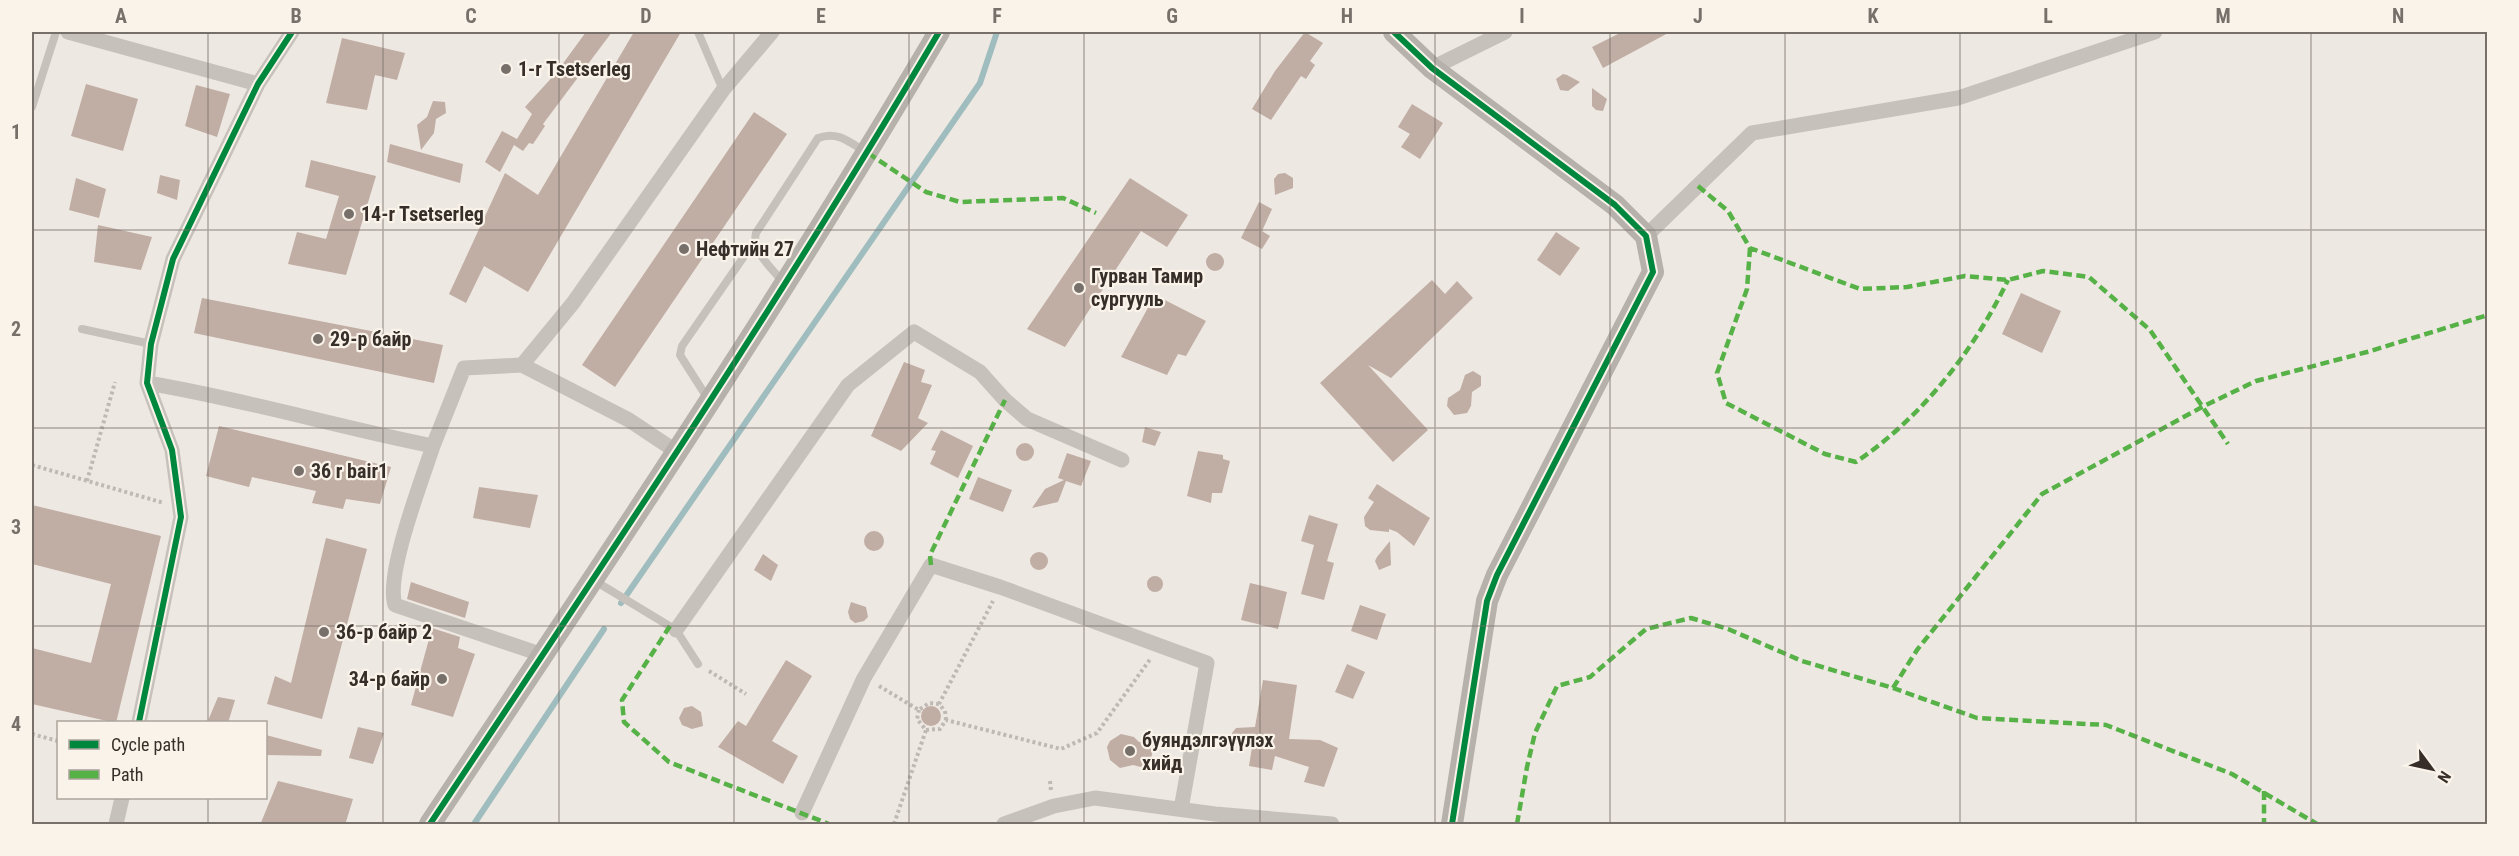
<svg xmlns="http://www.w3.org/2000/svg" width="2519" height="856" viewBox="0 0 2519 856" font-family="'Roboto Condensed',sans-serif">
<rect width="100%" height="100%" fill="#eee8e2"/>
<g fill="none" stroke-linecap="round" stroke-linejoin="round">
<path stroke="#9fbdbe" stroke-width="6" d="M 621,603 L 980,83 L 997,32
M 474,824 L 604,629"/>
</g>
<path fill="#c0ada4" d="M 586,32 L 612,32 L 543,124 L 545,126 L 533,144 L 529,143 L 523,151 L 514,145 L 500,172 L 485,162 L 502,131 L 517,139 L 532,114 L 525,107 L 556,73 Z
M 634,32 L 681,32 L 528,292 L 484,266 L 466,303 L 449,294 L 505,173 L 538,195 Z
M 1305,32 L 1323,43 L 1310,61 L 1315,65 L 1306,79 L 1301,76 L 1271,120 L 1252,109 L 1275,71 Z
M 1622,32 L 1670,32 L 1603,68 L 1592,47 Z
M 342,38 L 405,53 L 397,80 L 375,75 L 367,110 L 326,103 Z
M 1563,74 L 1567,75 L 1580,82 L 1568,91 L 1560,90 L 1556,79 Z
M 86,84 L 138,99 L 123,151 L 71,136 Z
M 196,85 L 230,94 L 217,137 L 185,126 Z
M 1592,88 L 1607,99 L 1603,111 L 1596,110 L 1592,106 Z
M 433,101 L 445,102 L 446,113 L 436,119 L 434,133 L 421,150 L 417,125 L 427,117 Z
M 1412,104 L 1443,123 L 1420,159 L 1401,147 L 1410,134 L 1398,127 Z
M 754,112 L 787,134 L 615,387 L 582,365 Z
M 390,144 L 463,164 L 460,183 L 387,162 Z
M 311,160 L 376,176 L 346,275 L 288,264 L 297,232 L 326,239 L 339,196 L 305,187 Z
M 1285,173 L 1293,178 L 1293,188 L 1275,195 L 1274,179 L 1278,174 Z
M 160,175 L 180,180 L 177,200 L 157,193 Z
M 76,178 L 106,189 L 99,218 L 69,210 Z
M 1130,178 L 1188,215 L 1167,247 L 1141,231 L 1065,347 L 1027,329 Z
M 1259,202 L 1272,209 L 1262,231 L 1270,236 L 1262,249 L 1241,238 Z
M 98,225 L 152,237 L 141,270 L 94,262 Z
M 1556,232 L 1580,248 L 1560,276 L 1537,260 Z
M1206 262a9 9 0 1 1 18 0a9 9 0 1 1-18 0Z
M 1432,280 L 1445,294 L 1457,281 L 1473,298 L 1391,378 L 1368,365 L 1428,430 L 1393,462 L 1320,383 Z
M 2021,293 L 2061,311 L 2042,353 L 2002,334 Z
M 1155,295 L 1206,321 L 1186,356 L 1178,354 L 1167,375 L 1121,357 Z
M 202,298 L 443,345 L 434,383 L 194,333 Z
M 904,362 L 925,370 L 921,382 L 932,385 L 918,418 L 928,423 L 901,451 L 871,436 Z
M 1473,371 L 1481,376 L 1481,386 L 1472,392 L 1471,406 L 1467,413 L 1454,415 L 1447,406 L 1448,398 L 1460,390 L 1465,375 Z
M 219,426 L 391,467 L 380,504 L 346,499 L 343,509 L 312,503 L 316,491 L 252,477 L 249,487 L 206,476 Z
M 1145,427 L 1161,432 L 1155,446 L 1142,442 Z
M 941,430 L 973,446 L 958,478 L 930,464 L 936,451 L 931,450 Z
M1016 452a9 9 0 1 1 18 0a9 9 0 1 1-18 0Z
M 1198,451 L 1223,455 L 1223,459 L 1230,461 L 1222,493 L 1212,493 L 1211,503 L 1187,496 Z
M 1067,453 L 1091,461 L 1081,486 L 1066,481 L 1058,502 L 1032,508 L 1045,489 L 1064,480 L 1058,478 Z
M 978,477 L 1012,490 L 1003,512 L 969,499 Z
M 1377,484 L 1430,518 L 1414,546 L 1397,532 L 1389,529 L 1389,532 L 1370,530 L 1365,526 L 1364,517 L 1374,502 L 1368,498 Z
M 479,487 L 538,495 L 530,528 L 473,518 Z
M 32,505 L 161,536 L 116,723 L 32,704 L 32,648 L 91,663 L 111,584 L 32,564 Z
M 1309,515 L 1338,524 L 1327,561 L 1334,563 L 1324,600 L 1301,594 L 1314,545 L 1301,541 Z
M864 541a10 10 0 1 1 20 0a10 10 0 1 1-20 0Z
M 326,538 L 367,549 L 322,719 L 267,704 L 275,676 L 291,683 Z
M 1390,541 L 1391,565 L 1379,570 L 1375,561 L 1377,557 Z
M1030 561a9 9 0 1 1 18 0a9 9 0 1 1-18 0Z
M 763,554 L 778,565 L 771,581 L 754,570 Z
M1147 584a8 8 0 1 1 16 0a8 8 0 1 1-16 0Z
M 411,582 L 469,602 L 465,618 L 407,599 Z
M 1250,583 L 1287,592 L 1278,629 L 1241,620 Z
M 851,602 L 866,607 L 868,617 L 864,621 L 855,623 L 850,619 L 848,612 Z
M 1360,605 L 1386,614 L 1377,640 L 1351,631 Z
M 432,628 L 460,637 L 458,648 L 475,654 L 453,717 L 411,705 Z
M 786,660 L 812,676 L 772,741 L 798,756 L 783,784 L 718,747 L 738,721 L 746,726 Z
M 1347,664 L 1365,672 L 1353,699 L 1335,692 Z
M 1263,680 L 1297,685 L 1289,739 L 1320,740 L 1338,748 L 1324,787 L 1304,782 L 1309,767 L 1275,756 L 1272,770 L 1249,766 L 1252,747 L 1238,745 L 1233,741 L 1232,733 L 1236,728 L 1255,727 Z
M 218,697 L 235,700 L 228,723 L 207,723 Z
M921 716a10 10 0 1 1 20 0a10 10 0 1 1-20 0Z
M 692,706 L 701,712 L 703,726 L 692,729 L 682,725 L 679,718 L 684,708 Z
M 358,727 L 384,733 L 373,764 L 349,758 Z
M 1121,734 L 1134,737 L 1139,742 L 1154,744 L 1149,769 L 1133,765 L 1120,768 L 1110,760 L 1107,747 L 1110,741 Z
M 266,735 L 322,750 L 321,756 L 266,755 Z
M 278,781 L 353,799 L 345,825 L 260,825 Z"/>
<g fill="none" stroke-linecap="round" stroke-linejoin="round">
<path stroke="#bfb9b4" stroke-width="4" stroke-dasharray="3 3" stroke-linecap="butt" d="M 32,465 L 164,503
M 87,481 L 115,382
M 709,671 L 746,694
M 879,686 L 919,710 L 929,703 L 939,704
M 946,720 L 945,711 L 939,704 L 993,601
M 926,730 L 940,729 L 946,720 L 1061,749 L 1097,733 L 1151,658
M 32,734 L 58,741
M 1050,781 L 1051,791
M 894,824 L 926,730 L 917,719 L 919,710"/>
<path stroke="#c7c1bb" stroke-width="8" d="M 698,32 L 723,90
M 32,107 L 56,32
M 782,281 C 771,267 751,251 756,233 L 818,138 C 837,131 848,141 864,151
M 82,329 L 151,344
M 708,399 L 680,355 L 682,346 L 754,242
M 595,581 L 676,630 L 698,664"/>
<path stroke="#c7c1bb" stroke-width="15" d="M 68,32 L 258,84
M 1432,68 L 1505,32
M 1646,236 L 1752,133 L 1958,98 L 2155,32
M 522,365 L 573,303 L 723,90 L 772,32
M 147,383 C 244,399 337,427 433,446 C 422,480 385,575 395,605 L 543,655
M 433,446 L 464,368 L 522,365 L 629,420 L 677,452
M 676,630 L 848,385 L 914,332 L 980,372 L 1005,400 L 1027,419 L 1122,460
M 139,722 L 181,517 L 172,450 L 147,383 L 151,344 L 173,259 L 258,84 L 292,32
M 802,813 L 864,678 L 931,565 L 1000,587 L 1207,663 L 1181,809
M 116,824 L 122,798
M 1004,824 L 1054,806 L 1095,798 L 1215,814 L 1332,824"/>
<path stroke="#b7b1ac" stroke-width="22" d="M 1394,32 L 1432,68 L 1615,205 L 1646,236 L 1653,272 L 1497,575 L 1487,601 L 1452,824
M 430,824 C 604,563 780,302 939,32"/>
<path stroke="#56b246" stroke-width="4.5" stroke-dasharray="9 4.5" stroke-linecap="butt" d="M 868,153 L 926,192 L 960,202 L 1063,198 L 1096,213
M 1698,186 L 1728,211 L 1750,248 L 1860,289 L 1907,287 L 1965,276 L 2008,280 L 2043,271 L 2089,277 L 2150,330 L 2228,444
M 1750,248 L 1747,289 L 1717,373 L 1726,403 L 1825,454 L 1856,462 C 1921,418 1974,351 2008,280
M 931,565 L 930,555 L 1005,400
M 670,626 L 622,700 L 624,722 L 669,762 L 829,824
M 1893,688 L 1917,650 L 2042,494 L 2204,406 L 2256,381 L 2367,352 L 2488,315
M 2264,791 L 2264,824
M 1517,824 L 1527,767 L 1535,733 L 1557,686 L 1590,677 L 1646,629 L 1691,618 L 1728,629 L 1802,661 L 1893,688 L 1977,718 L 2106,725 L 2232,774 L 2317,824"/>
<g stroke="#f9f3ea" stroke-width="10">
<path id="cycleway" d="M 1394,32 L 1432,68 L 1615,205 L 1646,236 L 1653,272 L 1497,575 L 1487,601 L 1452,824
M 139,722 L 181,517 L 172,450 L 147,383 L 151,344 L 173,259 L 258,84 L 292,32
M 430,824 C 604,563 780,302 939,32"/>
</g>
<use href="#cycleway" stroke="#00873e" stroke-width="6"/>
</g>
<path fill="none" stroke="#776f6a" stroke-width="1.5" stroke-opacity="0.55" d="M 208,32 L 208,722M 383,32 L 383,824M 559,32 L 559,824M 734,32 L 734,824M 909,32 L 909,824M 1084,32 L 1084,824M 1260,32 L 1260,824M 1435,32 L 1435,824M 1610,32 L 1610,824M 1785,32 L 1785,824M 1960,32 L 1960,824M 2136,32 L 2136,824M 2311,32 L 2311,824M 32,230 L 2488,230M 32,428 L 2488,428M 32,626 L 2488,626M 208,798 L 208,824"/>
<g fill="#776f6a" stroke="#f9f3ea" stroke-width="2">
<circle cx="506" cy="69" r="6"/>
<circle cx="349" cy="214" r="6"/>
<circle cx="684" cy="249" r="6"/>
<circle cx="1079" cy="288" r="6"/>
<circle cx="318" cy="339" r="6"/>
<circle cx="299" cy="471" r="6"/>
<circle cx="324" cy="632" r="6"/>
<circle cx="442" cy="679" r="6"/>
<circle cx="1130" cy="751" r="6"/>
</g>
<g text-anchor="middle" stroke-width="4.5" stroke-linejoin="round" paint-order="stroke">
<g font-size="20" font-weight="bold" fill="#372e29" stroke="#f9f3ea" text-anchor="start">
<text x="518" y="76">1-r Tsetserleg</text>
<text x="361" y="221">14-r Tsetserleg</text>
<text x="696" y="256">Нефтийн 27</text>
<text x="1091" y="283">Гурван Тамир<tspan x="1091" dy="23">сургууль</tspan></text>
<text x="330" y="346">29-р байр</text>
<text x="311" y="478">36 r bair1</text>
<text x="336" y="639">36-р байр 2</text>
<text x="430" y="686" text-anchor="end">34-р байр</text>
<text x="1142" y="747">буяндэлгэүүлэх<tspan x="1142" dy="23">хийд</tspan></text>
</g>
</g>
<rect width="2519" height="856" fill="none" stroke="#f9f3ea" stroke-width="66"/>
<rect x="57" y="721" width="210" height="78" fill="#f9f3ea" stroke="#aba49d" stroke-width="1.5"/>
<rect x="69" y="740" width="30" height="9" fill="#00873e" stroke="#aba49d" stroke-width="1.5"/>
<text x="111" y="751" font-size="18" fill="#372e29">Cycle path</text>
<rect x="69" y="770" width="30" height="9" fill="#56b246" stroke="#aba49d" stroke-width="1.5"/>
<text x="111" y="781" font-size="18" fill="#372e29">Path</text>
<g transform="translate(2432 769) rotate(123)" stroke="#f9f3ea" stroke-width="4.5" paint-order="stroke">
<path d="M0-4.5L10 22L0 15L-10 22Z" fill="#372e29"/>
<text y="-9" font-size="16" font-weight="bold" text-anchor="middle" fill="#372e29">N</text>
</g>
<rect x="33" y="33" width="2453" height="790" fill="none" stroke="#776f6a" stroke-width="2"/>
<g font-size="20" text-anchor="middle" font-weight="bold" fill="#776f6a">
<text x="121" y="23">A</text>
<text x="296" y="23">B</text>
<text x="471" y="23">C</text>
<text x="646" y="23">D</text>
<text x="821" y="23">E</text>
<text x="997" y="23">F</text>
<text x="1172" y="23">G</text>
<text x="1347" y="23">H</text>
<text x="1522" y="23">I</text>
<text x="1698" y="23">J</text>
<text x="1873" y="23">K</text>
<text x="2048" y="23">L</text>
<text x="2223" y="23">M</text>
<text x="2398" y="23">N</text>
<text x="16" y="139">1</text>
<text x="16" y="336">2</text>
<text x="16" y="534">3</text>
<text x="16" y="731">4</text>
</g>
</svg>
